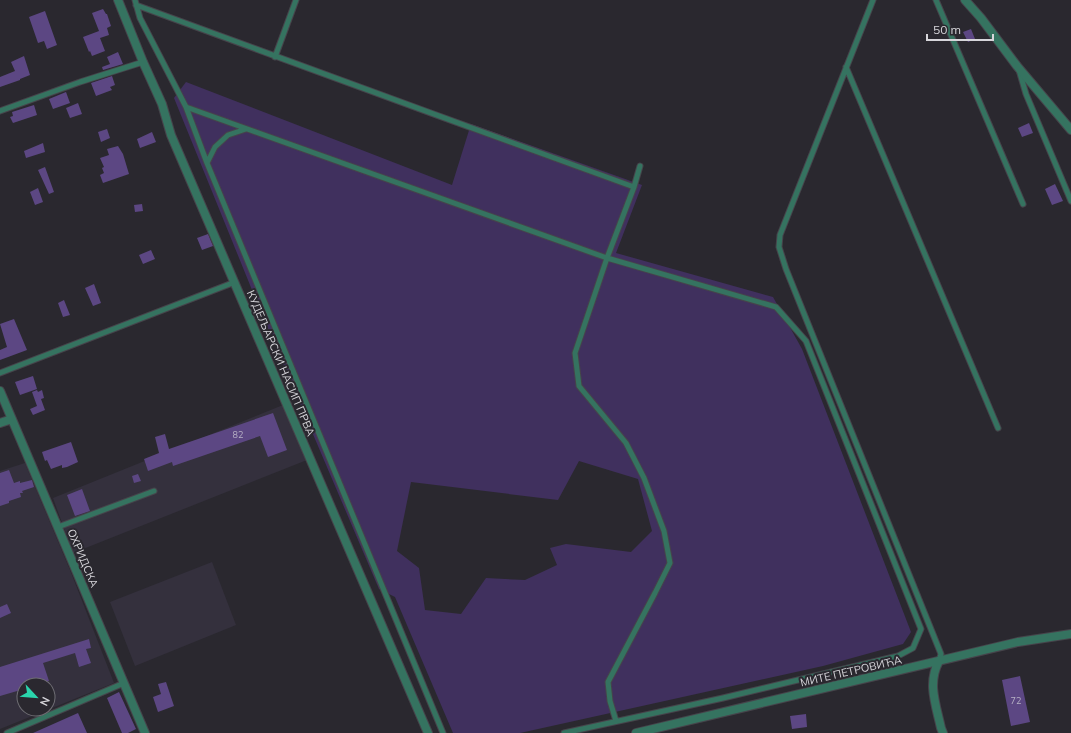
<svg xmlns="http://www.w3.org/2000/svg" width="1071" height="733" viewBox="0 0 1071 733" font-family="Mulish,sans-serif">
<rect width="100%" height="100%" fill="#2a282f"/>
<path fill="#34303d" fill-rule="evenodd" d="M 283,405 L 307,460 L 73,553 L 53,498 Z
M 25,463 L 70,570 L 114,683 L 0,729 L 0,471 ZM 24,685 L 48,685 L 48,709 L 24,709 Z
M 212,562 L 236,625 L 135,666 L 110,602 Z"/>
<path fill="#40305e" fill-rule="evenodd" d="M 186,82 L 452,185 L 471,124 L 642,185 L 616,253 L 773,297 L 802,349 L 911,632 L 903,644 L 823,666 L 520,733 L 453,733 L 395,597 L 379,589 L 263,317 L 174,98 ZM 579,461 L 638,479 L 652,531 L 631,552 L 566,544 L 550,548 L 557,565 L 525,580 L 486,578 L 461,614 L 425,610 L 419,568 L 397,551 L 411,482 L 558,500 Z"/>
<path fill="#5c4783" d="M 103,9 L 106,14 L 107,14 L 111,26 L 107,28 L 109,35 L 100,38 L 105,51 L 92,56 L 90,51 L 89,52 L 83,37 L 99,31 L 92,13 Z
M 45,11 L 57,45 L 47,49 L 44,41 L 38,43 L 29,17 Z
M 971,29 L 975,39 L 968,42 L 963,32 Z
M 118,52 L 123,64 L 103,70 L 102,67 L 110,64 L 107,57 Z
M 24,56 L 30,75 L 20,79 L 20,80 L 0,87 L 0,77 L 15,71 L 11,62 Z
M 112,76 L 115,85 L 110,87 L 112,90 L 96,96 L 91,83 Z
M 66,92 L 70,103 L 53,109 L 49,99 Z
M 78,103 L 82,114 L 70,118 L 66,108 Z
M 34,105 L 37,115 L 13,123 L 10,117 L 13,116 L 12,112 Z
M 1029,123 L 1033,133 L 1022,137 L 1018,128 Z
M 107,129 L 110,138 L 101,142 L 98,132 Z
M 152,132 L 156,142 L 140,148 L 137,139 Z
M 43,143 L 45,152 L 26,158 L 24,151 Z
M 118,146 L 123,154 L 129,174 L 103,183 L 100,175 L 104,173 L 102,168 L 104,167 L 100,158 L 109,155 L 107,149 Z
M 45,167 L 54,192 L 49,194 L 38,170 Z
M 1055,184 L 1063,201 L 1052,205 L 1045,189 Z
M 38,188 L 43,202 L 35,205 L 30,192 Z
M 142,204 L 143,211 L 135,212 L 134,205 Z
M 208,234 L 213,246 L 202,250 L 197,238 Z
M 151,250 L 155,259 L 143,264 L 139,255 Z
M 94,284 L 101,303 L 93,306 L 85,288 Z
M 64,300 L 70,315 L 63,317 L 58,303 Z
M 14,319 L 27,350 L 0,360 L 0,350 L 7,347 L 0,324 Z
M 33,376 L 37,389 L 20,395 L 15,382 Z
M 37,390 L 38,392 L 42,390 L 44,398 L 41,399 L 45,410 L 33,415 L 30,409 L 37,406 L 32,392 Z
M 273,413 L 287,450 L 268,457 L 260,436 L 173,466 L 172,462 L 148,471 L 144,459 L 159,453 L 155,437 L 165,434 L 169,449 Z
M 71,442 L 78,462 L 67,467 L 62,468 L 62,465 L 51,469 L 47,460 L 45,461 L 42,452 Z
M 9,470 L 14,483 L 20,481 L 20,483 L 32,480 L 34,487 L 22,491 L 23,493 L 20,493 L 21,497 L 9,501 L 9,503 L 0,506 L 0,473 Z
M 138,474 L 141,481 L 134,483 L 132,476 Z
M 82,489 L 90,511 L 75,516 L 67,495 Z
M 7,604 L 11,613 L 0,618 L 0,607 Z
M 89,639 L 91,648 L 86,649 L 91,663 L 79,667 L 75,653 L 43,663 L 49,681 L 37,685 L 24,685 L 24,689 L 0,696 L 0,667 Z
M 1020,676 L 1030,722 L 1011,726 L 1002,680 Z
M 166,682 L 174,706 L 158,712 L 153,697 L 161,694 L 158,684 Z
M 119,692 L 136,729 L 128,733 L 122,733 L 107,698 Z
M 78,713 L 87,733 L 33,733 Z
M 806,714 L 807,727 L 792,729 L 790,716 Z"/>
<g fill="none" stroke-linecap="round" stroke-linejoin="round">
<g stroke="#46444b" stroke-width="7">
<path id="service" d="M 135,0 L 140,18 L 186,107 L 207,163 L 443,733
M 873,0 L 780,235 L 779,247 L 786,269 L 941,654 L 939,661
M 936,0 L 1023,204
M 136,5 C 302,67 468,126 634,187
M 275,57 L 296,0
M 846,67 L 998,428
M 1019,70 L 1026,94 L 1071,201
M 186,107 L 607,258 L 776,307 L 806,341 L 921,629 L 913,648 L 898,656 L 723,698 L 564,733
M 0,111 L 80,82 L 143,62
M 207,163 L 215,147 L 228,135 L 246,129
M 0,373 L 235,282
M 58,527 L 154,491
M 616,721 L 610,701 L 608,682 L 655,593 L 670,563 L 664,531 L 644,478 L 626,443 L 579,386 L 575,353 L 607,258 L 634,187 L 640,166
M 7,733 L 124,683"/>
</g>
<g stroke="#46444b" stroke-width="10">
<path id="minor" d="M 118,0 L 143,62 L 162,104 L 171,135 L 428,733
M 965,0 L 981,18 L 1017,66 L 1071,130
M 0,391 L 145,733
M 0,423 L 12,419
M 939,661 C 927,683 936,705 941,728 L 943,733
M 636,733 L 1018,642 L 1071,634"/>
</g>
<use href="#service" stroke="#357360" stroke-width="5"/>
<use href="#minor" stroke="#357360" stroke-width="8"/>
</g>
<g text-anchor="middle" stroke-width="4" stroke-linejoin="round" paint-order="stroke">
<g font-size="9" fill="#b8b2c5">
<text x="238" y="438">82</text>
<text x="1016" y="704">72</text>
</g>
<g font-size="11" fill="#d7d6db" stroke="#2a282f">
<text transform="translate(281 363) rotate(67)" y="4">КУДЕЉАРСКИ НАСИП ПРВА</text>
<text transform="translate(83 558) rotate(67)" y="4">ОХРИДСКА</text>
<text transform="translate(851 671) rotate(-13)" y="4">МИТЕ ПЕТРОВИЋА</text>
</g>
</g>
<g transform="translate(36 697) rotate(116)"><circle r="19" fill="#2a282f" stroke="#6f6e74"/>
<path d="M0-3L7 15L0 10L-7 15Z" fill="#2ad5ac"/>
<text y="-6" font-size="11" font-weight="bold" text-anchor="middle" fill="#d7d6db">N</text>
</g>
<path d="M927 34v6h66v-6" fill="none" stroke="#d7d6db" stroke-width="2"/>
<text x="933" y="34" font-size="12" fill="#d7d6db" stroke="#2a282f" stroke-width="3" paint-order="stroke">50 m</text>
</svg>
